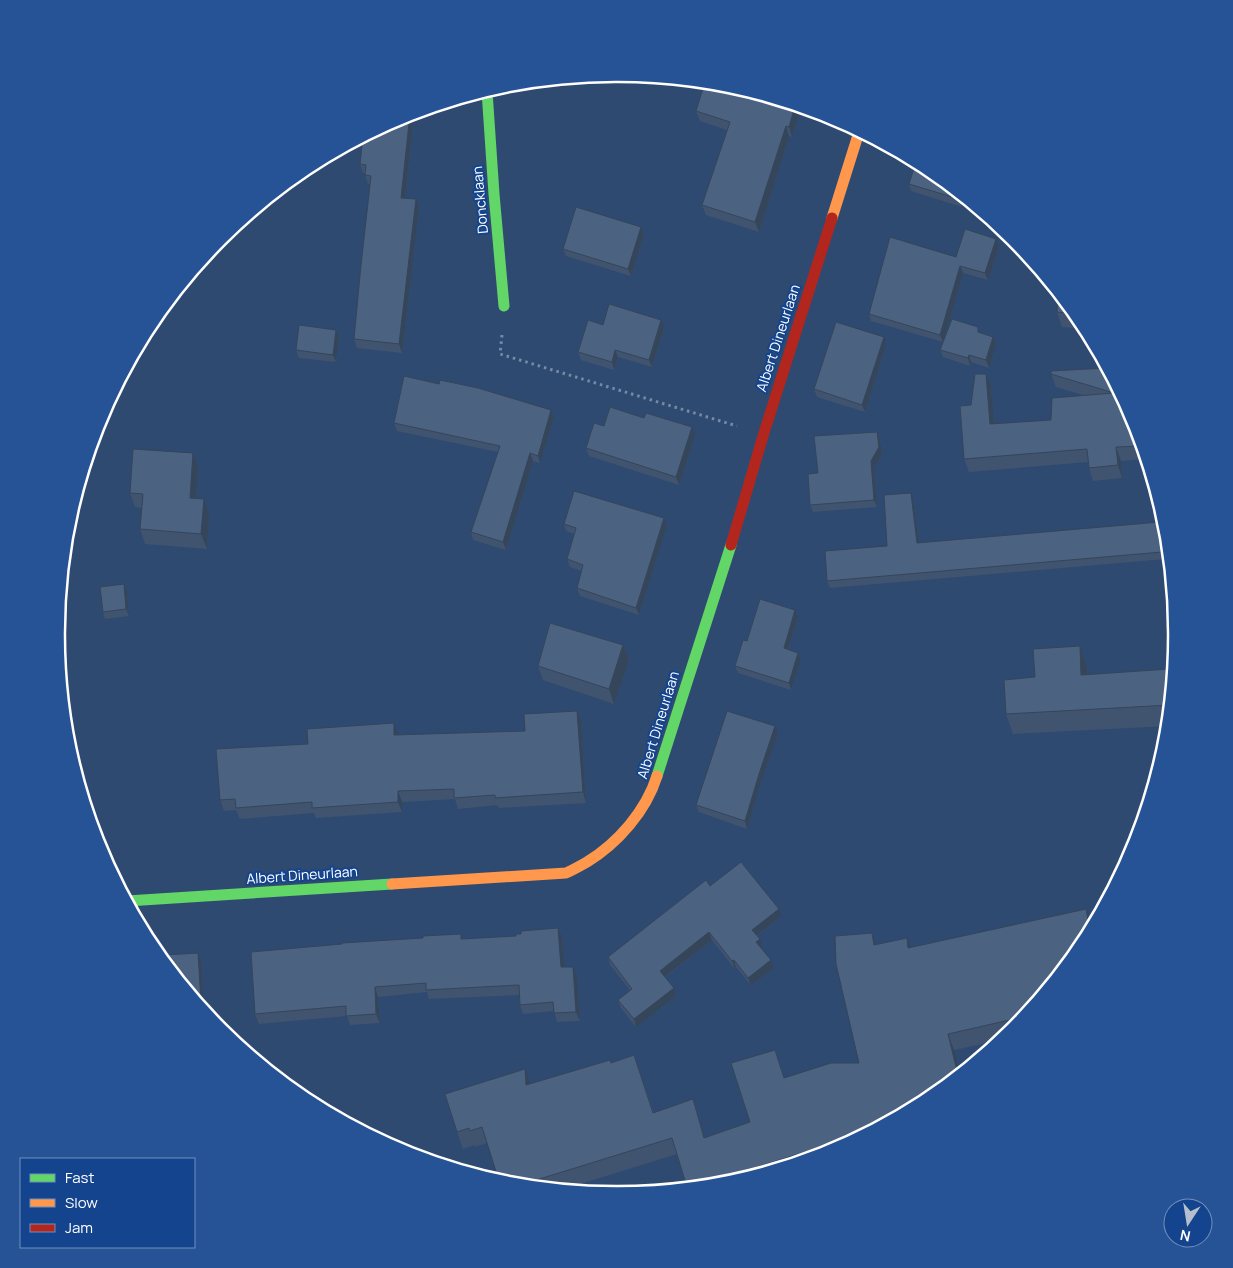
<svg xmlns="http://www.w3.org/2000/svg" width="1233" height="1268" viewBox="0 0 1233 1268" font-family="Manrope,sans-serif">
<rect width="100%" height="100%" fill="#2f4a71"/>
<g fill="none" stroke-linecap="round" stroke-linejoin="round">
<path stroke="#768aa5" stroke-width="3" stroke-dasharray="2.5 4" stroke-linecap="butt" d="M 502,335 L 500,354 L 737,426"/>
<path stroke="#63d668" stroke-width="11" d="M 487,91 L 494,194 L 504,306
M 657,776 L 731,545
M 127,901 L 392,884"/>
<path stroke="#ff974d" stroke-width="11" d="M 832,218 L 859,132
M 392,884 L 566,873 C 573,870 580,866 587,862 C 618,843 646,811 657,776"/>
<path stroke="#b3261e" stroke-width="11" d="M 731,545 L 763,436 L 832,218"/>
</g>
<path fill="#41546f" d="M 732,88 L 801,107 L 792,137 L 789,136 L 759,232 L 706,215 L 702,205 L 727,130 L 700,121 L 696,111 Z
M 414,113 L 405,198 L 416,199 L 419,208 L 402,353 L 357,348 L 354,339 L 370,184 L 368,184 L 365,175 L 365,173 L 363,173 L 360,164 L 402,116 Z
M 909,184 L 965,198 L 962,207 L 911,191 Z
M 644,235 L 631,276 L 566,256 L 563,249 Z
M 999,246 L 988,280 L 963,273 L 943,342 L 871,321 L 869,314 L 956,257 Z
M 1058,293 L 1082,323 L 1086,329 L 1062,327 L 1057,312 Z
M 603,325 L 664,327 L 652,367 L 618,357 L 614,370 L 581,360 L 578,352 Z
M 336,330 L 339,337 L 336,362 L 299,358 L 296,350 Z
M 981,333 L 993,337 L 996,345 L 989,368 L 971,362 L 970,366 L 943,357 L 940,350 Z
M 886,344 L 865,412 L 817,397 L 814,389 Z
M 1106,368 L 1134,420 L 1144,451 L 1144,459 L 1121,461 L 1122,478 L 1093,481 L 1089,468 L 1088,462 L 969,472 L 964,459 L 971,405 L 991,387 L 994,424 L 1051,420 L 1083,395 L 1056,387 L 1051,374 Z
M 439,384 L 551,410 L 554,417 L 540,463 L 533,461 L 506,550 L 473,540 L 471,532 L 498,452 L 397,431 L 394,423 Z
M 604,426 L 695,435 L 679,485 L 589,456 L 586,448 Z
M 877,432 L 880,439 L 882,455 L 874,468 L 877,507 L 813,512 L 810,505 L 818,473 Z
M 198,468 L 196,499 L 204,499 L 209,514 L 207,549 L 145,544 L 140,529 L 142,508 L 135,507 L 130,493 Z
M 913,500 L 919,543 L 1160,522 L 1162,529 L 1165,559 L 830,588 L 827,581 L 887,546 Z
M 564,524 L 667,525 L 639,615 L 580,596 L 577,588 L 582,571 L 570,567 L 567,559 L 575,534 L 566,531 Z
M 127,592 L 129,616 L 105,619 L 103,612 Z
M 798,618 L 788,650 L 798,653 L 801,660 L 791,690 L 738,673 L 735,666 L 747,641 Z
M 623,645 L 629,660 L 614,704 L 543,680 L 538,666 Z
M 1080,646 L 1087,667 L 1088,675 L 1170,669 L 1173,676 L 1168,726 L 1013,734 L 1006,714 Z
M 581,721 L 586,803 L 499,808 L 497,805 L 458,809 L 455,799 L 402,802 L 402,812 L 316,818 L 314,813 L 240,819 L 236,810 L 224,811 L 220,800 L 308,744 L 394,723 L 398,735 L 525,731 Z
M 778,734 L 761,781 L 747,829 L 699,812 L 696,805 Z
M 710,886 L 781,916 L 757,936 L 762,947 L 761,948 L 771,960 L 774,968 L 751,985 L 736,967 L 735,969 L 712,940 L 665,977 L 676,996 L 636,1027 L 621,1008 L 618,1000 L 630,990 L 610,965 L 608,957 Z
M 1086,909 L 1092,927 L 1082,945 L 1012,1030 L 1001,1040 L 954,1050 L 928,1100 L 831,1152 L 726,1184 L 687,1187 L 677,1154 L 564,1189 L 507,1183 L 487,1143 L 475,1147 L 475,1145 L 463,1149 L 457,1132 L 530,1084 L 611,1063 L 634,1055 L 654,1113 L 693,1099 L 705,1138 L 750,1122 L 785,1078 L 859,1063 L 872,933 L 876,945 L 911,947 Z
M 562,938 L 564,967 L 577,976 L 580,1021 L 557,1022 L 554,1011 L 523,1014 L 520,1005 L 519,995 L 429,999 L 427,992 L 378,997 L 380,1023 L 350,1025 L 347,1016 L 259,1024 L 255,1014 L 463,939 Z
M 198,953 L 201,960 L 204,1008 L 203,1008 L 165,963 Z"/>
<path fill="#35455a" d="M 795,106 L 801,107 L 792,137 L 789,127 Z
M 414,113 L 404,207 L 401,198 L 410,114 Z
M 786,126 L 789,136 L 759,232 L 755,222 Z
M 961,195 L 965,198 L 962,207 L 959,199 Z
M 416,199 L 419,208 L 402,353 L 399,344 Z
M 641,227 L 644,235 L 631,276 L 628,269 Z
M 996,239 L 999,246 L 988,280 L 985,273 Z
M 960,266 L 963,273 L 943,342 L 940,335 Z
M 661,320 L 664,327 L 652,367 L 649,360 Z
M 336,330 L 339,337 L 336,362 L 333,355 Z
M 884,337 L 886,344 L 865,412 L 862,405 Z
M 993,337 L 996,345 L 989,368 L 986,360 Z
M 615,350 L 618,357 L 614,370 L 612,362 Z
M 969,355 L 971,362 L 970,366 L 968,358 Z
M 986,374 L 991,387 L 995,438 L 990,424 Z
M 551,410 L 554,417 L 540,463 L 538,456 Z
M 692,427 L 695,435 L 679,485 L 676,477 Z
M 877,432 L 880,439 L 882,455 L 874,468 L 877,507 L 874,500 L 871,461 Z
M 1139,434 L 1144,451 L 1144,459 L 1140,446 Z
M 1116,447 L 1121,461 L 1122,478 L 1118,465 Z
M 193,453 L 198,468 L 195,513 L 190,498 Z
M 530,453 L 533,461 L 506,550 L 503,542 Z
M 911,493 L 913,500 L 920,550 L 917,543 Z
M 204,499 L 209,514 L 207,549 L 201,534 Z
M 664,518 L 667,525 L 639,615 L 636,608 Z
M 1160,522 L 1162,529 L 1165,559 L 1162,552 Z
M 124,584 L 127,592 L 129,616 L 126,609 Z
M 795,610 L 798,618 L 786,655 L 784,648 Z
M 623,645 L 629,660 L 614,704 L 609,689 Z
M 1080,646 L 1087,667 L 1089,695 L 1081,675 Z
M 798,653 L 801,660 L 791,690 L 789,683 Z
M 1170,669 L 1173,676 L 1171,688 Z
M 577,711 L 581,721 L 586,803 L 583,792 Z
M 394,723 L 398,734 L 398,746 L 394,735 Z
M 775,726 L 778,734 L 761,781 L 747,829 L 745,821 L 759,774 Z
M 398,791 L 402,802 L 402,812 L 398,802 Z
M 779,909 L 781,916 L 755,937 L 752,930 Z
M 1086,909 L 1092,927 L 1090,930 Z
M 558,928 L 562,938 L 565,976 L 561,967 Z
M 709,932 L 712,940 L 663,978 L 660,971 Z
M 872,933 L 878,949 L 874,945 Z
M 907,938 L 913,954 L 908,948 Z
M 760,939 L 762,947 L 759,949 L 756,942 Z
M 198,953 L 201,960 L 204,1008 L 201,1001 Z
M 734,960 L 736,967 L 735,969 L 732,961 Z
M 771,960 L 774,968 L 751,985 L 748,978 Z
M 573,967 L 577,976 L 580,1021 L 576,1012 Z
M 375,987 L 378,997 L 380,1023 L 376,1014 Z
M 674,988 L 676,996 L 636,1027 L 634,1019 Z
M 948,1034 L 954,1050 L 960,1074 L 958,1075 Z
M 525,1069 L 531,1085 L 526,1085 Z
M 693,1099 L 698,1116 L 710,1154 L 704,1138 Z"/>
<path fill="#4c6281" stroke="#35455a" d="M 705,82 L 717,84 L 732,88 L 733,87 L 795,106 L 789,127 L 786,126 L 755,222 L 702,205 L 730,122 L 696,111 Z
M 410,114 L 401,198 L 416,199 L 399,344 L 354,339 L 361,265 L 371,176 L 365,175 L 366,165 L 360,164 L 363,137 L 402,116 Z
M 916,162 L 928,168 L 961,195 L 959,199 L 909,184 Z
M 576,207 L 641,227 L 628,269 L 563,249 Z
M 965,229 L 996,239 L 985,273 L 960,266 L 940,335 L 869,314 L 890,237 L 956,257 Z
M 1058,293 L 1075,314 L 1057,312 Z
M 609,304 L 661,320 L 649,360 L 615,350 L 612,362 L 578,352 L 588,320 L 603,325 Z
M 952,319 L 978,327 L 978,332 L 993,337 L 986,360 L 969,355 L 968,358 L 940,350 Z
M 836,322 L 884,337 L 862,405 L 814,389 Z
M 299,325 L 336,330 L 333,355 L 296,350 Z
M 1106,368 L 1134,420 L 1139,434 L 1140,446 L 1116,447 L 1118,465 L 1089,468 L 1087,449 L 964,459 L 960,406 L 971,405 L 975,374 L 986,374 L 990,424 L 1051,420 L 1052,398 L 1114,393 L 1051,374 L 1051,371 Z
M 404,376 L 439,384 L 440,380 L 478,388 L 551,410 L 538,456 L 530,453 L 503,542 L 471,532 L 500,446 L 394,423 Z
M 610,407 L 644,418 L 646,413 L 692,427 L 676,477 L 586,448 L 594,423 L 604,426 Z
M 877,432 L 879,447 L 871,461 L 874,500 L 810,505 L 808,474 L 818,473 L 814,436 Z
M 133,449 L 193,453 L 190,498 L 204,499 L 201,534 L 140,529 L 143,494 L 130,493 Z
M 574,491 L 664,518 L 636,608 L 577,588 L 583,565 L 567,559 L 576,528 L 564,524 Z
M 911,493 L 917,543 L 1160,522 L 1162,552 L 827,581 L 825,551 L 887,546 L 884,495 Z
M 124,584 L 126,609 L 103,612 L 100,587 Z
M 760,599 L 795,610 L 784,648 L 798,653 L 789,683 L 735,666 L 743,640 L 747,641 Z
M 550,623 L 623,645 L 609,689 L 538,666 Z
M 1080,646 L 1081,675 L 1170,669 L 1171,688 L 1170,705 L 1006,714 L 1004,680 L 1035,677 L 1033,649 Z
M 577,711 L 583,792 L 495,798 L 495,795 L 454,798 L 454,789 L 398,791 L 398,802 L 312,808 L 312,802 L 236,808 L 235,799 L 220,800 L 216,749 L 308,744 L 307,729 L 394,723 L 394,735 L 525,731 L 524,714 Z
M 727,711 L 775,726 L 759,774 L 745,821 L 696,805 Z
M 741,862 L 779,909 L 752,930 L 760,939 L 756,942 L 771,960 L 748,978 L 734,960 L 732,961 L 709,932 L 660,971 L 674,988 L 634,1019 L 618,1000 L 632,989 L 608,957 L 706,880 L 710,886 Z
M 1086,909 L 1090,930 L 1082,945 L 1023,1017 L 948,1034 L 958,1075 L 928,1100 L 868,1132 L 868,1131 L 808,1151 L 757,1167 L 757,1168 L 703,1186 L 687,1187 L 672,1138 L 520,1185 L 507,1183 L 499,1181 L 482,1127 L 470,1131 L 469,1128 L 457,1132 L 445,1094 L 525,1069 L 526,1085 L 610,1060 L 611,1063 L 634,1055 L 653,1113 L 693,1099 L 704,1138 L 750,1122 L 731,1063 L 775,1050 L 784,1078 L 831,1063 L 859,1063 L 836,964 L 835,936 L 872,933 L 874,945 L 907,938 L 908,948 Z
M 558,928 L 561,967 L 573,967 L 576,1012 L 554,1013 L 553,1002 L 520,1005 L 519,985 L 426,990 L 426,983 L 375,987 L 376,1014 L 346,1016 L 346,1006 L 255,1014 L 251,952 L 342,944 L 342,943 L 423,938 L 423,936 L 461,934 L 461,939 L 516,936 L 516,934 L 521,934 L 521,931 Z
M 198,953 L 201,1001 L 197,1001 L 165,963 L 165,955 Z"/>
<g text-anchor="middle" stroke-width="4" stroke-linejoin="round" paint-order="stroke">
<g font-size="14" fill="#fff" stroke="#13448d">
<text transform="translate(480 200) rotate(-95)" y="5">Doncklaan</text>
<text transform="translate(778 338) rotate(-72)" y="5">Albert Dineurlaan</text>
<text transform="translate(658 725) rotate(-73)" y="5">Albert Dineurlaan</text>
<text transform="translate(302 875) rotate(-4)" y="5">Albert Dineurlaan</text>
</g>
</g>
<path d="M0 0H1233V1268H0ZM616 82H617A551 551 0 0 1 1168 633V635A551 551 0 0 1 617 1186H616A551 551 0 0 1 65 635V633A551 551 0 0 1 616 82Z" fill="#265396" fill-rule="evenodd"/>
<path fill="none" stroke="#fff" stroke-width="2.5" d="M616 82H617A551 551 0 0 1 1168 633V635A551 551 0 0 1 617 1186H616A551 551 0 0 1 65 635V633A551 551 0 0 1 616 82Z"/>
<rect x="20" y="1158" width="175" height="90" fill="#13448d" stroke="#718fbb"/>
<rect x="30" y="1174" width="25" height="8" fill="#63d668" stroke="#718fbb"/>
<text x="65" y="1183" font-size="15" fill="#ffffff">Fast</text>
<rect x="30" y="1199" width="25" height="8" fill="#ff974d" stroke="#718fbb"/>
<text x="65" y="1208" font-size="15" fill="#ffffff">Slow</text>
<rect x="30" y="1224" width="25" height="8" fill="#b3261e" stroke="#718fbb"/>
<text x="65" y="1233" font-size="15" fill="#ffffff">Jam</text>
<g transform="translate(1188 1223) rotate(192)"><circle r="24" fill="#13448d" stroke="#718fbb"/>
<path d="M0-4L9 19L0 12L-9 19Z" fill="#b6c0cd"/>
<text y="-8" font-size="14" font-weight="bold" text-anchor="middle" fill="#ffffff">N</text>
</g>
</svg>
